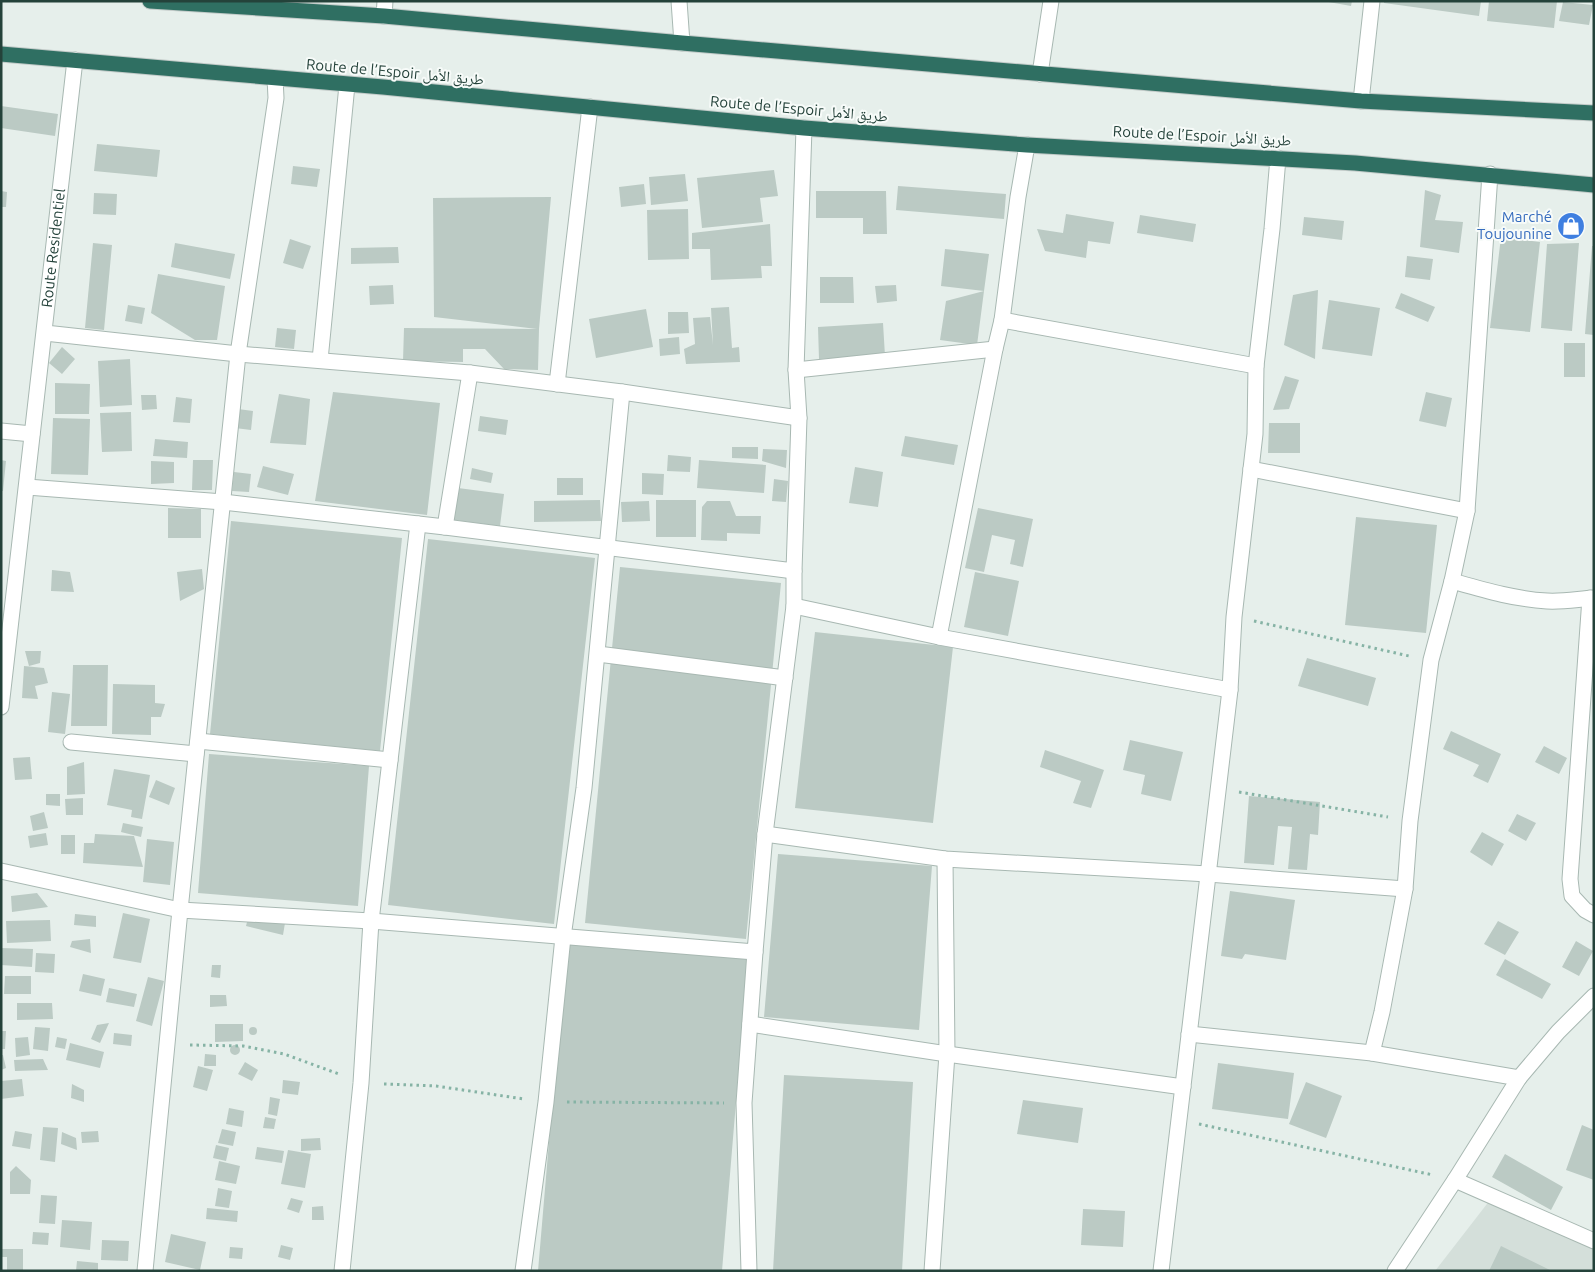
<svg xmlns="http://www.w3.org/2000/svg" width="1595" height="1272" viewBox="0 0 1595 1272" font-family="Ubuntu,'Noto Naskh Arabic',sans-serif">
<rect width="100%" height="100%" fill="#e6efeb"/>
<path fill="#d4dfda" d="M 1490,1200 L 1594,1247 L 1594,1271 L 1435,1271 Z"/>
<path fill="#bbcac4" d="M 1323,1 L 1352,1 L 1351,6 Z
M 1384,1 L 1481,1 L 1479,16 L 1384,3 Z
M 1489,1 L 1557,1 L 1554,28 L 1487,21 Z
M 1563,2 L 1593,5 L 1589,25 L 1559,21 Z
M 1,106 L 58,114 L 55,136 L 1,128 Z
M 97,144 L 160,150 L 157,177 L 94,171 Z
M 293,166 L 320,169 L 317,187 L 291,184 Z
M 774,170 L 778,196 L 760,198 L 763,222 L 702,228 L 697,178 Z
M 685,174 L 688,201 L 651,205 L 649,177 Z
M 644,184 L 646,204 L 621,207 L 619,187 Z
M 898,186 L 1006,194 L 1004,219 L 896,210 Z
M 1425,190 L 1441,195 L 1435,220 L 1463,222 L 1459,253 L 1420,247 Z
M 1,191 L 7,192 L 6,207 L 1,207 Z
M 816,191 L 886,191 L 887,234 L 863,234 L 863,218 L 816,218 Z
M 94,193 L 117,194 L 116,215 L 93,214 Z
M 551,197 L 539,329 L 538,370 L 504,369 L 485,349 L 463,349 L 463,362 L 403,361 L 404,328 L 537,329 L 434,317 L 433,198 Z
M 688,209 L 689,259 L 648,260 L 647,210 Z
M 1066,214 L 1114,222 L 1110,244 L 1088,241 L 1086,258 L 1045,251 L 1037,229 L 1063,233 Z
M 1140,215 L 1196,224 L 1193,242 L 1137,233 Z
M 1304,217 L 1344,221 L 1342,240 L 1302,235 Z
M 770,224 L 772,266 L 761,266 L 762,278 L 711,280 L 710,249 L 692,249 L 692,233 Z
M 1501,237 L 1540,242 L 1530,332 L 1490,328 Z
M 290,239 L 311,246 L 303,269 L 283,263 Z
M 93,243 L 112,245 L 104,330 L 85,328 Z
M 175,243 L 235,254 L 230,279 L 171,267 Z
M 1579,243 L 1572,331 L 1541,328 L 1547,244 Z
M 1592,246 L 1594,246 L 1594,335 L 1585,334 Z
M 398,247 L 399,263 L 351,264 L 351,248 Z
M 945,249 L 989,254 L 984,291 L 941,286 Z
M 1407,256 L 1433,259 L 1430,280 L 1405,277 Z
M 158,274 L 225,286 L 217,340 L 195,340 L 151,313 Z
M 820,277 L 853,277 L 854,303 L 820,303 Z
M 393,285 L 394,304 L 370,305 L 369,286 Z
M 896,285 L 897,301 L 877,303 L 875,286 Z
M 1318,290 L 1315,359 L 1284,345 L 1293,295 Z
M 984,291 L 977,345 L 940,340 L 946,301 Z
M 1401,293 L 1435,307 L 1428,322 L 1395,308 Z
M 1329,300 L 1380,308 L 1372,356 L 1322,349 Z
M 128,305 L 145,308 L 142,324 L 125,321 Z
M 729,307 L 732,348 L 739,347 L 740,362 L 686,364 L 684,349 L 695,344 L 693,318 L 710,317 L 713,345 L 711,308 Z
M 646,309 L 653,347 L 596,358 L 589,319 Z
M 668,312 L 688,312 L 689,333 L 668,334 Z
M 883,323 L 885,356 L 819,359 L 818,327 Z
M 277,328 L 296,330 L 294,349 L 275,347 Z
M 679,337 L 680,354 L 660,356 L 659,339 Z
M 1564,343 L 1585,343 L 1585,377 L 1564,377 Z
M 62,347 L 75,359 L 62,374 L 49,363 Z
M 130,359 L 132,405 L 100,407 L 98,361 Z
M 1285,376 L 1299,380 L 1289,409 L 1273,410 Z
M 55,383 L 90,384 L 89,414 L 55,414 Z
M 333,392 L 440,403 L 427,515 L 315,501 Z
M 1426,392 L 1452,398 L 1446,427 L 1419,421 Z
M 279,394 L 310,399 L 306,445 L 270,443 Z
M 141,395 L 156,395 L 157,409 L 142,410 Z
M 176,397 L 192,399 L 190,423 L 173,422 Z
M 238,409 L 253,411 L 251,430 L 235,428 Z
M 131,412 L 132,451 L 102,452 L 100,413 Z
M 480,416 L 508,420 L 506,435 L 478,431 Z
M 53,418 L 90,419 L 88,475 L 51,474 Z
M 1269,423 L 1300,423 L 1300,453 L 1268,453 Z
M 905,436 L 958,445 L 954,465 L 901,456 Z
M 155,439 L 188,442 L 187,458 L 153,456 Z
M 732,447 L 758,447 L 758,459 L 732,458 Z
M 763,449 L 787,450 L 786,468 L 762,461 Z
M 668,455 L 691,457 L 690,472 L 667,471 Z
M 1,460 L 6,461 L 3,491 L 1,491 Z
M 193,460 L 213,460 L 212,490 L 192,490 Z
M 699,460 L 766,465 L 764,493 L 697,488 Z
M 151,461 L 174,462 L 174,483 L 151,484 Z
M 263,466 L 294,474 L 288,495 L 257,487 Z
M 855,467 L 883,472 L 878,507 L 849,503 Z
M 472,468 L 493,473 L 491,483 L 470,479 Z
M 234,472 L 251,474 L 249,492 L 232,491 Z
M 642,473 L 664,474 L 663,495 L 642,494 Z
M 557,478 L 583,478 L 583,495 L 557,495 Z
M 774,479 L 788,481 L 786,502 L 772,501 Z
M 458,488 L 504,494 L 500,526 L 454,520 Z
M 600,500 L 601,521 L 534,522 L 534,501 Z
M 656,500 L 696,500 L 696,537 L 656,537 Z
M 649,501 L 650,521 L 622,522 L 621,502 Z
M 707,501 L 730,501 L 736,516 L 761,516 L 760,534 L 727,533 L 727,541 L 701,540 L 702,507 Z
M 168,508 L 201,509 L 201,538 L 168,538 Z
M 978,508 L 1033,519 L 1023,567 L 1010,564 L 1015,540 L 992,535 L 984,572 L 965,568 Z
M 1356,517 L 1437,525 L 1426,633 L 1345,625 Z
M 231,521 L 402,538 L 380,751 L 210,734 Z
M 428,539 L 595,558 L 554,924 L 388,905 Z
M 620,567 L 781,583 L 746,939 L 585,923 Z
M 202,569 L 204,589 L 180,601 L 177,572 Z
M 52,570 L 70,572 L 74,592 L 51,591 Z
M 975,572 L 1019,581 L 1008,636 L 964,627 Z
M 815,632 L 953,647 L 933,823 L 795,808 Z
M 25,651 L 41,651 L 40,663 L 29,666 Z
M 1307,658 L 1376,678 L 1368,706 L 1298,686 Z
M 73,665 L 108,665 L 107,726 L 71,726 Z
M 24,666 L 44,668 L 48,683 L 35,686 L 38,699 L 22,698 Z
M 113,684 L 155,685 L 155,703 L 165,704 L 161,717 L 151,717 L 151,735 L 112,734 Z
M 52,692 L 70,694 L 65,734 L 48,732 Z
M 1451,731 L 1501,754 L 1488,783 L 1473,776 L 1479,765 L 1443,749 Z
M 1130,740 L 1183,752 L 1171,801 L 1141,794 L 1145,775 L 1123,770 Z
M 1544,746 L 1567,758 L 1559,774 L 1535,762 Z
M 1045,750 L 1104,770 L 1091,808 L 1073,803 L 1081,781 L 1040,767 Z
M 209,754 L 369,766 L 358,906 L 198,893 Z
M 30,757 L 32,779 L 15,780 L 13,758 Z
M 84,762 L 85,794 L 67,795 L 67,767 Z
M 114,769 L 150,775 L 142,819 L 131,817 L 132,810 L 107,805 Z
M 156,780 L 175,788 L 169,805 L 149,797 Z
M 46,794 L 60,794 L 60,806 L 46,805 Z
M 1249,796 L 1320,802 L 1318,835 L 1310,834 L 1307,870 L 1288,869 L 1292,827 L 1278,826 L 1274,865 L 1244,863 Z
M 83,798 L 83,815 L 66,815 L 65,799 Z
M 44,812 L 48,828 L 33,831 L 30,816 Z
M 1517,814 L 1536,823 L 1526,841 L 1508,831 Z
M 123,823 L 143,827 L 141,837 L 121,832 Z
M 1482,832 L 1504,844 L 1492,866 L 1470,852 Z
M 46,833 L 48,845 L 30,848 L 28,836 Z
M 95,834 L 134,836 L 143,867 L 83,863 L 84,843 L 94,843 Z
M 61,835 L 75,835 L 75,854 L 61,854 Z
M 147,839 L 174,842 L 170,885 L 143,882 Z
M 778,854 L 932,866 L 919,1030 L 764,1017 Z
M 1230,891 L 1295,900 L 1286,960 L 1245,954 L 1242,959 L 1221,956 Z
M 37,893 L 48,907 L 12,912 L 11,896 Z
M 123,913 L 150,919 L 141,963 L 113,958 Z
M 75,914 L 96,916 L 96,927 L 74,925 Z
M 249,914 L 285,923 L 283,935 L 246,926 Z
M 50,920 L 51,941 L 7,943 L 6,921 Z
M 1498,921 L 1519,932 L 1505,955 L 1484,944 Z
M 90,939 L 91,953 L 70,947 L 72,941 Z
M 1576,941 L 1593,951 L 1579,976 L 1562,967 Z
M 566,942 L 748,957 L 722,1271 L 538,1271 Z
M 1,948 L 33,949 L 32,967 L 1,965 Z
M 36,953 L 55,954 L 54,973 L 35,972 Z
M 1505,959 L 1551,984 L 1542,999 L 1496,975 Z
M 212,965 L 221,965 L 220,978 L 211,977 Z
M 83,974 L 105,979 L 101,996 L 79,991 Z
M 5,976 L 31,976 L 31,994 L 4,994 Z
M 148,977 L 164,981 L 152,1026 L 136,1021 Z
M 109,988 L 137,994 L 134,1007 L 106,1002 Z
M 210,995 L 226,995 L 227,1006 L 210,1007 Z
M 17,1003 L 52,1003 L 53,1019 L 17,1020 Z
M 109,1023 L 100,1043 L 91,1039 L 97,1025 Z
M 215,1024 L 243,1024 L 243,1041 L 215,1042 Z
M249 1031a4 4 0 1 1 8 0a4 4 0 1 1-8 0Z
M 35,1027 L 50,1028 L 48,1051 L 33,1049 Z
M 1,1031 L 6,1031 L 5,1049 L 1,1049 Z
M 114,1033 L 132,1035 L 131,1046 L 113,1044 Z
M 28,1037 L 30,1055 L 16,1057 L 15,1038 Z
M 57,1037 L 67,1039 L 65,1049 L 55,1047 Z
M 70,1043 L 104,1052 L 100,1068 L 66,1060 Z
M230 1050a5 5 0 1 1 10 0a5 5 0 1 1-10 0Z
M 205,1054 L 216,1055 L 216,1066 L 204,1066 Z
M 1,1055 L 3,1055 L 6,1068 L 1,1070 Z
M 43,1059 L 48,1070 L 15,1071 L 14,1060 Z
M 245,1062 L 258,1070 L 252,1081 L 238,1074 Z
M 1218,1063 L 1294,1073 L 1288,1119 L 1212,1109 Z
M 198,1066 L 213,1070 L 207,1091 L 193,1087 Z
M 784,1075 L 913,1082 L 902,1271 L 773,1271 Z
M 22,1079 L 24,1096 L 1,1099 L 1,1081 Z
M 283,1080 L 300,1082 L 298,1095 L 282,1093 Z
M 1306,1082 L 1342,1096 L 1326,1138 L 1289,1124 Z
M 72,1084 L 84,1090 L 84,1102 L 71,1098 Z
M 270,1097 L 280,1099 L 277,1116 L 268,1114 Z
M 1023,1100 L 1083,1108 L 1078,1143 L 1017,1134 Z
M 229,1108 L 244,1111 L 242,1127 L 226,1124 Z
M 265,1117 L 276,1119 L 274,1129 L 263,1128 Z
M 1582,1125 L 1594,1130 L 1594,1180 L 1566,1170 Z
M 43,1127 L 58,1128 L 55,1162 L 40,1160 Z
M 222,1129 L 236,1132 L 233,1146 L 218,1143 Z
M 15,1131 L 32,1134 L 30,1149 L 12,1146 Z
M 98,1131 L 99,1142 L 82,1143 L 81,1132 Z
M 62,1132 L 76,1138 L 77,1150 L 61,1144 Z
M 320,1138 L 321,1150 L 301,1151 L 301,1139 Z
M 216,1145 L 229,1148 L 226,1161 L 213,1158 Z
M 257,1147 L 284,1151 L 282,1163 L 255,1159 Z
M 288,1150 L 311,1154 L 305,1188 L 281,1184 Z
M 1505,1154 L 1563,1187 L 1551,1210 L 1492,1177 Z
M 219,1161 L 240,1166 L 236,1184 L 215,1180 Z
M 16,1166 L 31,1180 L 30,1194 L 10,1194 L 10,1172 Z
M 218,1188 L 232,1191 L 229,1208 L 215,1206 Z
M 41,1195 L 57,1196 L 55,1224 L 39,1223 Z
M 291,1198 L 303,1201 L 299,1213 L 287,1209 Z
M 323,1206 L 324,1220 L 312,1220 L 312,1207 Z
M 207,1208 L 238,1211 L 237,1222 L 206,1219 Z
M 1083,1209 L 1125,1211 L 1123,1247 L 1081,1245 Z
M 62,1220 L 92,1222 L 90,1250 L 60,1247 Z
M 33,1232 L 49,1233 L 48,1245 L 32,1244 Z
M 171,1234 L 206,1242 L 200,1270 L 165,1262 Z
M 102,1240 L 129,1241 L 128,1261 L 101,1260 Z
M 281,1245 L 293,1248 L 290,1260 L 278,1257 Z
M 1501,1246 L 1552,1271 L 1489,1271 Z
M 230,1247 L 243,1248 L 242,1259 L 229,1258 Z
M 1,1249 L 23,1249 L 23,1271 L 7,1271 L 7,1257 L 1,1257 Z
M 77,1261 L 98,1263 L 98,1271 L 76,1271 Z"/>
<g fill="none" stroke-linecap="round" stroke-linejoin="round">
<g stroke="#a8b8b2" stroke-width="17">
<g id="minor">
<path d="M 679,1 L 682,43"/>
<path d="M 384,16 L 385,1"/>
<path d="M 1040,74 L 1051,1"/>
<path d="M 1361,101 L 1372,1"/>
<path d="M 1490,174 L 1467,511 L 1452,581 C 1484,590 1514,599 1547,601 C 1563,602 1578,599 1594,598"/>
<path d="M 1002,320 L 1256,366"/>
<path d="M 45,333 L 238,354 L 470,373 L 622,392 L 799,418 L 796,370 L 804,128"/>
<path d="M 320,360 L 347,85"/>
<path d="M 796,370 L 995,349"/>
<path d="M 557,384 L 590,107"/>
<path d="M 1,431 L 32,434"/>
<path d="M 1251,469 L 1467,511"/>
<path d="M 27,487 L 223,502 L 445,527 L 794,571 L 799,418"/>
<path d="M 445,527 L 470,373"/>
<path d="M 1590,598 L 1570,879 L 1572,896 L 1585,910 L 1594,915"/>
<path d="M 794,606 L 939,637 L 1230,690"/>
<path d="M 939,637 L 995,349 L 1002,320 L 1018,197 L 1027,145"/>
<path d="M 598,654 L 785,678"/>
<path id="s1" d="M 1,707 L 75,60"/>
<path d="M 198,741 L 390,760"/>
<path d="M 71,742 L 196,754"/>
<path d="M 765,834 L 945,859 L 1208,874 L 1405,889"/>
<path d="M 1,871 L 180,910 L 371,921 L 755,952 L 765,834 L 794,606 L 794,571"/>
<path d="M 750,1024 L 947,1054 L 1183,1087"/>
<path d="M 1189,1034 L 1372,1053 L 1519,1078"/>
<path d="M 1372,1053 L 1382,1012 L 1405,889 L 1410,821 L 1431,660 L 1452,581"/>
<path d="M 1455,1180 L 1594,1241"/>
<path d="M 145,1271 L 180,910 L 238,354 L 276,98 L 275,78"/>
<path d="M 342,1271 L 361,1083 L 371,921 L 418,524"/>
<path d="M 523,1271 L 546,1102 L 563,937 L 584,788 L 622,392"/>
<path d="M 749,1271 L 744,1103 L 755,952"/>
<path d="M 932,1271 L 947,1054 L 945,859"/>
<path d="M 1161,1271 L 1230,690 L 1234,617 L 1255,434 L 1256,366 L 1272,229 L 1278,158"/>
<path d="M 1395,1271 L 1455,1180 L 1519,1078 L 1558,1032 L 1594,996"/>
</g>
</g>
<g stroke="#c2cac8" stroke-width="17">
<path id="highway" d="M 150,1 L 384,16 L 682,43 L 1361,101 L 1594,113
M 1,54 L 383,87 L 804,128 L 1027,145 L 1355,163 L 1594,185"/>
</g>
<path stroke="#86b3a5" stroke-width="3" stroke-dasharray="2.5 4" stroke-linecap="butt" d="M 1254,621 L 1409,656
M 1239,792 L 1388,817
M 190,1045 L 243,1046 L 284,1054 L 339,1074
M 384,1084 L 436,1086 L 524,1099
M 567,1102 L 724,1103
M 1199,1124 L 1433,1175"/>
<use href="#minor" stroke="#fff" stroke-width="15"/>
<use href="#highway" stroke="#2f6f62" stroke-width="15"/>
</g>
<defs>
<g id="shop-disc" transform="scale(1.4375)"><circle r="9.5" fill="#3f7fe0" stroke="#f7fbf9"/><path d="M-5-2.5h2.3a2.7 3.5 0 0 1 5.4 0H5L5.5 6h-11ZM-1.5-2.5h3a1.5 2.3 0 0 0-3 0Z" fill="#fff"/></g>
</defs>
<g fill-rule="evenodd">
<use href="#shop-disc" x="1571" y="226"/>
</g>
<g text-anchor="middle" stroke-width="4" stroke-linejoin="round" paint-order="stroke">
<g font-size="15" fill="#24423a" stroke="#f7fbf9">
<text transform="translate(395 72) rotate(5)" y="5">Route de l’Espoir طريق الأمل</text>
<text transform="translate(799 109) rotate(5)" y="5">Route de l’Espoir طريق الأمل</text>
<text transform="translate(1202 136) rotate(3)" y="5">Route de l’Espoir طريق الأمل</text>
<text dy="5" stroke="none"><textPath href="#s1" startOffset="462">Route Residentiel</textPath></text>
</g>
<g font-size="15" fill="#366cbe" stroke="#f7fbf9" text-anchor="end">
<text x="1552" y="222">Marché<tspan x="1552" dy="17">Toujounine</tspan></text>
</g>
</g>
<rect width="1595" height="1272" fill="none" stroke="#24423a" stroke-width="5"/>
</svg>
